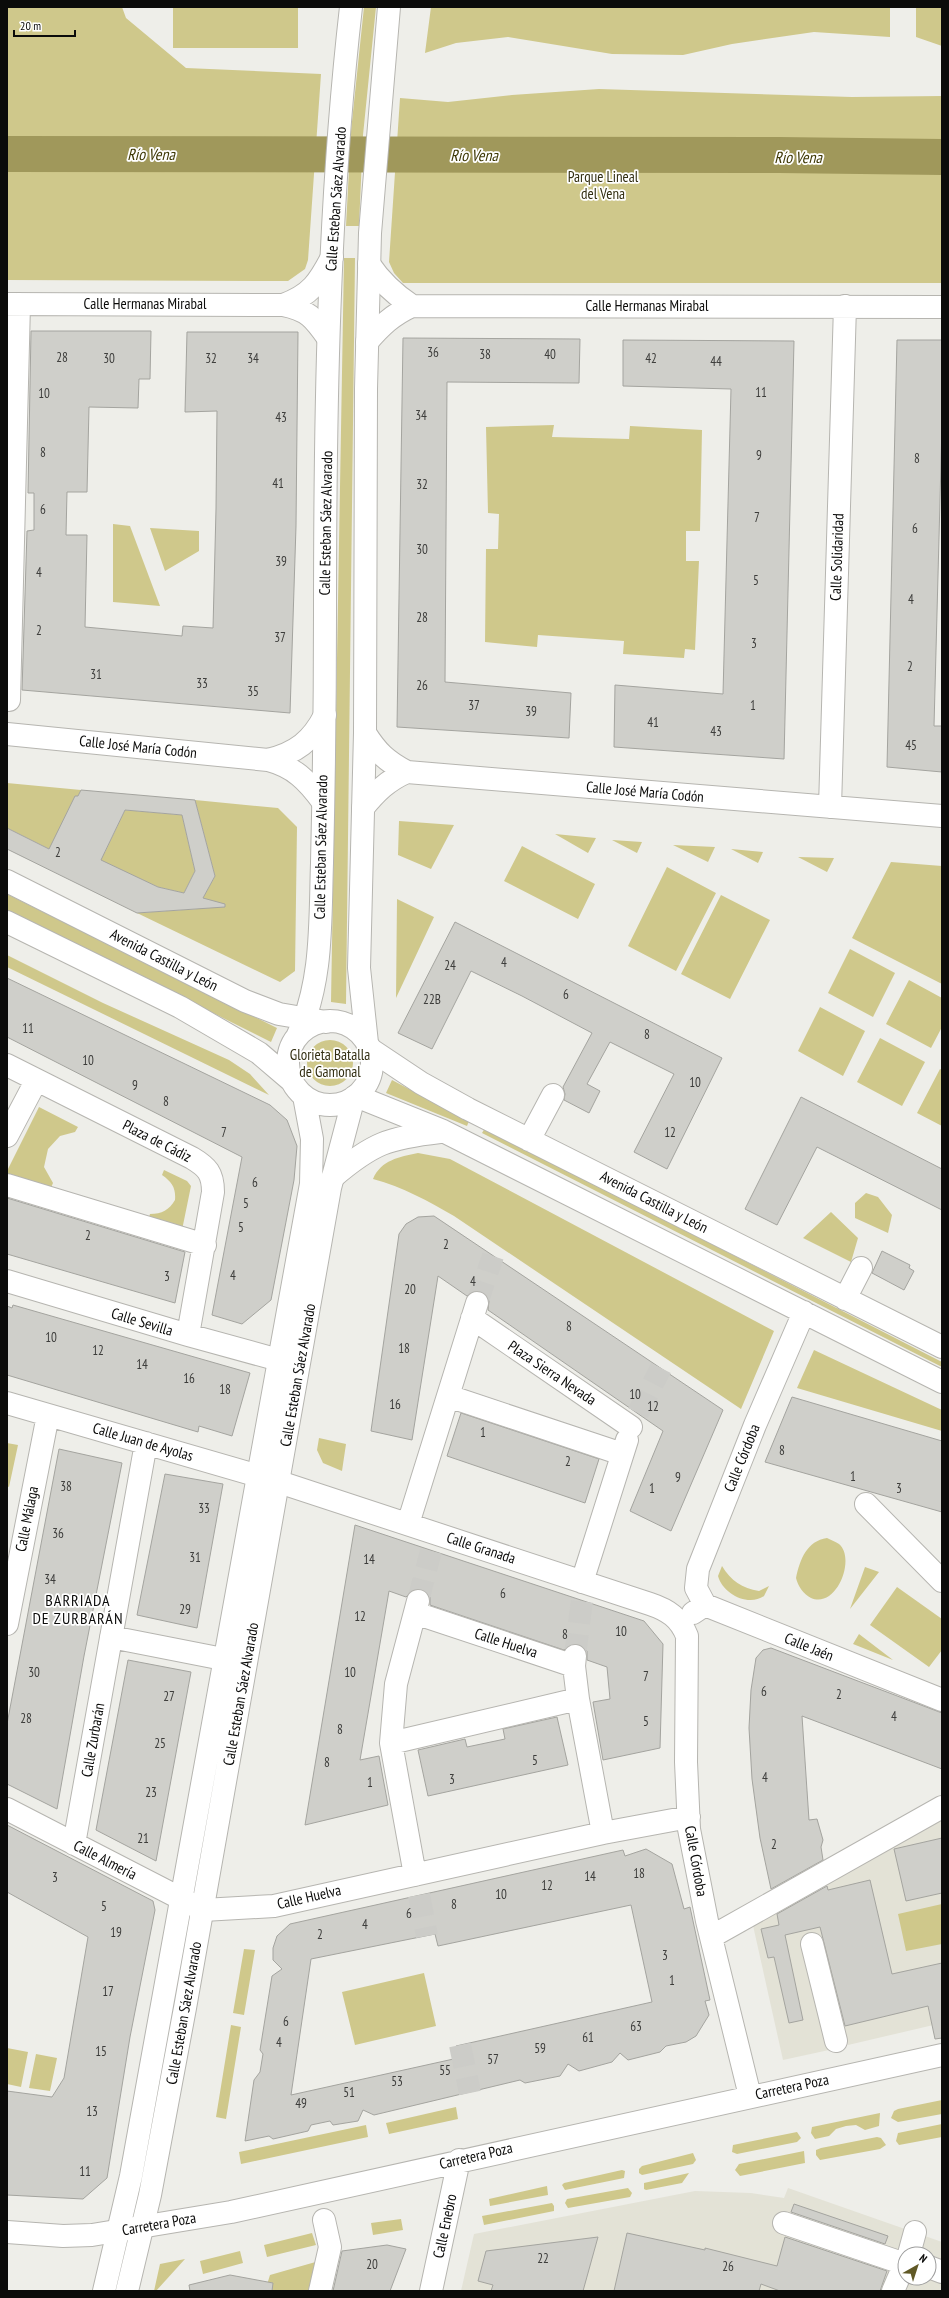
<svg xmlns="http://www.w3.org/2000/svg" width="949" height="2298" viewBox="0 0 949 2298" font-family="'PT Sans Narrow',sans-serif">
<rect width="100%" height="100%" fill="#eeeee9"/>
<path fill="#e3e2d6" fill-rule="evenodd" d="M 942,1815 L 942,2023 L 848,2045 L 847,2039 L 827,2044 L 829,2050 L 783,2060 L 752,1921 Z
M 788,2188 L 942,2242 L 942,2291 L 461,2291 L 474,2234 L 695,2191 L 751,2193 L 784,2198 ZM 905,2254 L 929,2254 L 929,2278 L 905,2278 Z"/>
<path fill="#cfc88b" d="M 7,7 L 122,7 L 126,18 L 186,68 L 321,74 L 308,260 L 305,269 L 288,281 L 7,280 Z
M 173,7 L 298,7 L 298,48 L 173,48 Z
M 364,7 L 376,7 L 363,135 L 359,226 L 346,226 L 351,131 Z
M 431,7 L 890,7 L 890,37 L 814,32 L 732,44 L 683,55 L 612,54 L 508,37 L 456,43 L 425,53 Z
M 916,7 L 942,7 L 942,46 L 916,37 Z
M 599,89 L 852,97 L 942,96 L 942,283 L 403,283 L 394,273 L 389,262 L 400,98 L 448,102 L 512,95 Z
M 344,258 L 355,258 L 346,1004 L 331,1002 Z
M 554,425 L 552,437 L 629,439 L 630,426 L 702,430 L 700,531 L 686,531 L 686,561 L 699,561 L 695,650 L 685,649 L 684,658 L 623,654 L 624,641 L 538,635 L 537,647 L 485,642 L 486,549 L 498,549 L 499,514 L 488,513 L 486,427 Z
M 113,524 L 130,526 L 160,606 L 113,602 Z
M 150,528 L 199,531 L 199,551 L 165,571 Z
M 7,783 L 81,790 L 53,851 L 7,828 Z
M 195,800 L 278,808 L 297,827 L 295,971 L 280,982 L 137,913 L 197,909 L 215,876 Z
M 125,810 L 182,815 L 195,871 L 184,893 L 158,887 L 99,860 L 102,852 L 105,852 Z
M 399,821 L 454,825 L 431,869 L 398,855 Z
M 555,834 L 596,838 L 588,853 Z
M 612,840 L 642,842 L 637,853 Z
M 673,845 L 715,847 L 708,862 Z
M 522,846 L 595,884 L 578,919 L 504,881 Z
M 731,849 L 763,852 L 758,863 Z
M 798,857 L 834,858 L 827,872 Z
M 891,862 L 942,866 L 942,984 L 852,938 Z
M 667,867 L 716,893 L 676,971 L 628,946 Z
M 7,894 L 277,1028 L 271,1042 L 7,910 Z
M 721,895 L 770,920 L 730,999 L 681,974 Z
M 397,899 L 434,917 L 396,998 Z
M 850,949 L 895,973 L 873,1017 L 828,993 Z
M 7,955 L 103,1003 L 229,1060 L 250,1074 L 269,1095 L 7,967 Z
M 909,980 L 942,998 L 942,1027 L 931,1048 L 886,1024 Z
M 820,1007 L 865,1031 L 843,1076 L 798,1051 Z
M 880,1038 L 925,1062 L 902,1106 L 857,1082 Z
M307 1063a23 23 0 1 1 46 0a23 23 0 1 1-46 0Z
M 940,1069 L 942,1070 L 942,1126 L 917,1113 Z
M 392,1080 L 469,1121 L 467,1126 L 386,1093 Z
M 39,1107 L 78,1127 L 75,1132 L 60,1136 L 48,1149 L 44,1167 L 53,1183 L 50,1190 L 7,1177 L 7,1171 Z
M 485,1128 L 942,1362 L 942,1367 L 482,1133 Z
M 418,1153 L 450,1159 L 774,1331 L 741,1409 L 454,1216 C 428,1201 403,1187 373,1179 C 381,1160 399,1157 418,1153 Z
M 164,1170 L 187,1181 L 191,1186 L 182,1230 L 148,1220 L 150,1214 C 162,1214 169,1210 175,1200 C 176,1188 172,1182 162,1175 Z
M 866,1193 L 878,1197 L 892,1215 L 888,1233 L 855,1218 L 855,1203 Z
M 831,1212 L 858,1238 L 851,1262 L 803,1238 Z
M 814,1350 L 942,1410 L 942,1431 L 797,1388 Z
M 319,1438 L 346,1444 L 342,1471 L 323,1463 L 317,1450 Z
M 7,1443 L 18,1445 L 9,1487 L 7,1486 Z
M 827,1538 C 831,1540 836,1542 839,1544 C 856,1558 837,1609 811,1598 C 803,1594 798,1586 796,1578 C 800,1559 807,1541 827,1538 Z
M 722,1566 C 731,1581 742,1588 759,1591 L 769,1586 L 764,1596 C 748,1607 723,1594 718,1576 Z
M 865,1567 L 879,1572 L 850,1609 Z
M 897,1587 L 942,1619 L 942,1650 L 929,1667 L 870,1625 Z
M 859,1634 L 893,1660 L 853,1644 Z
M 942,1904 L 942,1944 L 906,1951 L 898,1914 Z
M 244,1949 L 255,1950 L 244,2015 L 233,2013 Z
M 424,1973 L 436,2026 L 355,2045 L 342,1992 Z
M 231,2025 L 241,2027 L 226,2119 L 216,2117 Z
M 7,2048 L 28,2052 L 21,2087 L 7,2084 Z
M 36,2054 L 57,2058 L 50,2091 L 29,2088 Z
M 942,2100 L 942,2114 L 898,2122 L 891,2118 L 894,2111 L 898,2109 Z
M 456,2107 L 458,2119 L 389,2134 L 386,2123 Z
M 880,2113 L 879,2126 L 865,2130 L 856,2125 L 846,2126 L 836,2129 L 829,2136 L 815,2139 L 811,2133 L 812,2127 Z
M 942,2124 L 942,2137 L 899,2145 L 896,2141 L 898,2133 Z
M 366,2125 L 368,2137 L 241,2164 L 239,2152 Z
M 797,2132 L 801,2138 L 797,2142 L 737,2154 L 732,2152 L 733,2145 Z
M 877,2137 L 881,2138 L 886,2145 L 880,2149 L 820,2160 L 816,2155 L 816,2150 L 821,2148 Z
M 804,2151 L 805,2163 L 740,2176 L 735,2170 L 739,2164 Z
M 693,2153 L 696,2160 L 693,2164 L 642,2175 L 639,2173 L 639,2169 L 642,2166 Z
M 622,2170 L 625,2171 L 624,2178 L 565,2190 L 562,2185 L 564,2183 Z
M 689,2173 L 682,2183 L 646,2190 L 644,2189 L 644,2183 Z
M 547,2186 L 548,2195 L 490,2206 L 489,2199 Z
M 628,2188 L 632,2193 L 630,2197 L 568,2208 L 565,2203 L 567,2199 Z
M 552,2203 L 554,2206 L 554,2211 L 484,2225 L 482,2216 Z
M 401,2219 L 403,2230 L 373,2235 L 371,2223 Z
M 312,2233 L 316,2245 L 267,2257 L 264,2245 Z
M 240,2251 L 243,2263 L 203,2274 L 200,2261 Z
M 185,2259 L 156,2291 L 154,2291 L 160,2264 Z
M 319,2261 L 313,2291 L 265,2291 L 270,2275 Z"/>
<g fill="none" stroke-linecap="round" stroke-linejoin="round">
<path stroke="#a0985b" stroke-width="36" d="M 7,154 L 779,155 L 942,157"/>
</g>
<path fill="#cfcfca" stroke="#a4a49f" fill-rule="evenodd" d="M 31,331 L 151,331 L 150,379 L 139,379 L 138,408 L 89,407 L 87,492 L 67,492 L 66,535 L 87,535 L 85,627 L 182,636 L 183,626 L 213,628 L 216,509 L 217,411 L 185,412 L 187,332 L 298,332 L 296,526 L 290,713 L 22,690 L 27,531 L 34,530 L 34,493 L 28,493 Z
M 403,338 L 580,339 L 579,383 L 447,382 L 445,682 L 571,693 L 569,738 L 397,727 Z
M 623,340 L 794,341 L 784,759 L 614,747 L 615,685 L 723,694 L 731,389 L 623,386 Z
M 897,340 L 942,340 L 942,425 L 934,726 L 942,726 L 942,772 L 887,767 Z
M 81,790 L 195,800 L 215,876 L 203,898 L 225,904 L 225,907 L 137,913 L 7,849 L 7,828 L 49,849 L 75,796 L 78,796 ZM 125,810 L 182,815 L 195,871 L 184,893 L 158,887 L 101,860 Z
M 455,922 L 722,1058 L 667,1169 L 634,1152 L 674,1074 L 610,1042 L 587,1084 L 600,1091 L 589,1113 L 564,1100 L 565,1094 L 563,1087 L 592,1033 L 522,996 L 471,971 L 432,1049 L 398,1033 Z
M 7,978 L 270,1105 L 287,1120 L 297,1146 L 294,1180 L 271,1300 L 242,1324 L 212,1315 L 242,1157 L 7,1037 Z
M 801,1097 L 942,1169 L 942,1210 L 817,1147 L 777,1225 L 745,1209 Z
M 7,1198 L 185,1252 L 175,1303 L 7,1254 Z
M 434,1216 L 723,1410 L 671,1531 L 630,1511 L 663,1431 L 488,1310 L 489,1301 L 486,1294 L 475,1291 L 467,1296 L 438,1276 L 412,1440 L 371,1431 L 399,1234 L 406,1224 L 418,1217 Z
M 882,1251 L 910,1265 L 909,1268 L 914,1271 L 904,1290 L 872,1273 Z
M 13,1305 L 250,1373 L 232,1436 L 199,1426 L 198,1432 L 7,1375 L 7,1306 L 12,1308 Z
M 792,1397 L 942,1441 L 942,1512 L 765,1462 Z
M 461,1413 L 599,1459 L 585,1503 L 447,1456 Z
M 59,1449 L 122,1463 L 84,1656 L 57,1809 L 7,1784 L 7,1724 Z
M 165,1474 L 223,1484 L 197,1628 L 137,1615 Z
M 355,1525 L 644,1621 L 663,1644 L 660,1748 L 603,1760 L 593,1702 L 610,1699 L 607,1667 L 587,1660 L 587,1651 L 582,1646 L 570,1644 L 564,1650 L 430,1605 L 430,1597 L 422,1589 L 414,1589 L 406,1597 L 389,1591 L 360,1760 L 379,1756 L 388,1805 L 305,1825 Z
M 771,1648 L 942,1713 L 942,1769 L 802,1716 L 809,1820 L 817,1819 L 823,1840 L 821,1847 L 823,1860 L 771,1889 L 760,1838 L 752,1779 L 749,1728 L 751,1690 L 756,1658 L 763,1650 Z
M 128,1660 L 191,1672 L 156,1861 L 96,1830 Z
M 557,1717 L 568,1765 L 428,1796 L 418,1750 L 465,1739 L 467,1747 L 505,1739 L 503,1729 Z
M 7,1825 L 153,1901 L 155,1910 L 130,2037 L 107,2178 L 83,2199 L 7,2195 L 7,2091 L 52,2097 L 64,2078 L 88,1937 L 7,1892 Z
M 942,1838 L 942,1893 L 906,1901 L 894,1849 Z
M 646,1849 L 672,1864 L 684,1909 L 690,1907 L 710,2000 L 705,2001 L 709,2015 L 696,2036 L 686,2042 L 666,2046 L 660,2052 L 628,2060 L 620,2053 L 612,2062 L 579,2071 L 568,2064 L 560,2076 L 525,2083 L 520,2080 L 374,2115 L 363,2110 L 358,2121 L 333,2125 L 330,2121 L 311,2125 L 308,2131 L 273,2139 L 269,2136 L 245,2141 L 254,2080 L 260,2072 L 263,2054 L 260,2050 L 272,1976 L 282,1969 L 273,1960 L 273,1948 L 277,1936 L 290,1924 L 623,1850 L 625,1856 ZM 631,1905 L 652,2002 L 456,2046 L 458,2058 L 291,2095 L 311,1959 L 435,1934 L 438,1946 Z
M 870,1880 L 892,1974 L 942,1963 L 942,2038 L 935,2039 L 928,2006 L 845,2026 L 820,1927 L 785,1935 L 803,2020 L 789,2023 L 774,1957 L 768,1958 L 761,1929 L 779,1925 L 777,1914 L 827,1886 L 828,1890 Z
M 794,2204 L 888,2236 L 885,2244 L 791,2212 Z
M 627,2233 L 705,2250 L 705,2248 L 777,2266 L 785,2237 L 887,2271 L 880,2291 L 780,2291 L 761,2284 L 759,2291 L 614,2291 Z
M 598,2237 L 583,2291 L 491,2291 L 493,2285 L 478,2281 L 486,2251 Z
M 387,2245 L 406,2249 L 390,2291 L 333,2291 L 342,2251 Z
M 230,2275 L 273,2283 L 272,2291 L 190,2291 L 189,2285 Z"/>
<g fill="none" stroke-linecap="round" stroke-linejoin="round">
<path stroke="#ccccc8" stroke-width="22" stroke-dasharray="22 11" stroke-linecap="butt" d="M 477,1303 L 493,1256
M 638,1413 L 661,1368
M 418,1601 L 431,1551
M 575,1656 L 582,1600
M 419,1895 L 427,1936
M 460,2045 L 470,2093"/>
<g stroke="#b6b5b0" stroke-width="24">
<path id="minor" d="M 369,264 C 381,282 394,294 412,306 L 942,307
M 7,304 L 283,305 C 308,310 314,318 328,338
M 283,305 C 311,295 319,282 332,257
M 367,342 C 381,326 392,315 412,306
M 9,700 L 19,304
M 365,733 C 377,752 386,761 407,772 L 942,816
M 7,734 L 268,760 C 294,767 307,780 323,802
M 268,760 C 296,753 312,741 325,715
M 830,807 L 845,306
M 363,808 C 376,792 388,780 407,772
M 370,1049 L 421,1083 L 468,1109 L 942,1347
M 7,1065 L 192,1158 C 207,1167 213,1173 213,1192 L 188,1335
M 356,1096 L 443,1131 L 942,1382
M 7,1136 L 36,1081
M 529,1140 L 553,1095
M 333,1177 C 373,1143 388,1138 440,1132
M 7,1185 L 205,1245
M 7,1281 L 188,1335 L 279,1360
M 845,1299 L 861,1268
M 472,1318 L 631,1427
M 448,1396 L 622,1454
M 7,1403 L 279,1482 L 650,1604 C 668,1610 680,1618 687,1636 L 686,1762 L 689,1829 L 707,1921 L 750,2096
M 866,1504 L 942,1581
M 408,1524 L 477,1303
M 582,1582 L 627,1440
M 705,1605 L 696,1588 L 698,1569 L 755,1425 L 804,1312
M 415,1613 L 574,1666
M 693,1613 L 705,1605 L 942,1700
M 7,1624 L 48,1415
M 111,1637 L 223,1659
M 575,1656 L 574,1666 L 578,1699 L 603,1833
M 391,1743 L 578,1699
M 7,1809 L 203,1910 L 274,1906 L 603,1833 L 689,1817
M 74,1844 L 146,1443
M 415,1875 L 391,1743 L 396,1684 L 418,1601
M 711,1937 L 942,1807
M 812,1944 L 836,2041
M 784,2223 L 905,2264
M 7,2232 L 63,2236 L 92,2235 L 231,2212 L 942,2055
M 909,2254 L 915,2232
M 929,2267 L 942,2272
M 320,2291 L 330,2247 L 324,2220
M 431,2291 L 459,2160
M 893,2291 L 905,2263"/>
</g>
<g stroke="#b6b5b0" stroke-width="24">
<path id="major" d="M 7,881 L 245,1001 L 279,1014 L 326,1022
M 7,922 L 180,1007 L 259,1053 L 293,1082
M288 1063a42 42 0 1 1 84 0a42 42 0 1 1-84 0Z
M 297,1037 C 323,983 320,922 322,863 C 324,780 325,697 325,614 C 325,412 328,208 351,7
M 367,1043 L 359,968 L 365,733 L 366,389 L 370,233 L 389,7
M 104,2291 L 131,2176 L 311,1184 L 312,1139 L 304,1096
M 127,2291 L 150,2195 L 185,2008 L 330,1188 L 354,1097"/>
</g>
<use href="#minor" stroke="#fff" stroke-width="22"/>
<use href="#major" stroke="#fff" stroke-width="22"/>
</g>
<g text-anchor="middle" stroke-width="3.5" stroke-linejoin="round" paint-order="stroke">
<g font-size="13" fill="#3c3c3a">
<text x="433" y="357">36</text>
<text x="485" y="359">38</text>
<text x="550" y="359">40</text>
<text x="62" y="362">28</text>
<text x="109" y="363">30</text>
<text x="211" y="363">32</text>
<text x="253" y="363">34</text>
<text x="651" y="363">42</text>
<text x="716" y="366">44</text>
<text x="761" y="397">11</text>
<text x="44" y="398">10</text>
<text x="421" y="420">34</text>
<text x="281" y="422">43</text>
<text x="43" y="457">8</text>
<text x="759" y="460">9</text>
<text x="917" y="463">8</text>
<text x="278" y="488">41</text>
<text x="422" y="489">32</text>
<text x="43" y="514">6</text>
<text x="757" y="522">7</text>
<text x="915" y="533">6</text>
<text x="422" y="554">30</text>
<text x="281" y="566">39</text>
<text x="39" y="577">4</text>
<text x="756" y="585">5</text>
<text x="911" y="604">4</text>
<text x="422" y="622">28</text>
<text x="39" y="635">2</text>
<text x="280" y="642">37</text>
<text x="754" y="648">3</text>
<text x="910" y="671">2</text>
<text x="96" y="679">31</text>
<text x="202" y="688">33</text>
<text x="422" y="690">26</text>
<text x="253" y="696">35</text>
<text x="474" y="710">37</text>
<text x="753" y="710">1</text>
<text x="531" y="716">39</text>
<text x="653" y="727">41</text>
<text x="716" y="736">43</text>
<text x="911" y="750">45</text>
<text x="58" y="857">2</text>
<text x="504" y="967">4</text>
<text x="450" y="970">24</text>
<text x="566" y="999">6</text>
<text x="432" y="1004">22B</text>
<text x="28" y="1033">11</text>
<text x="647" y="1039">8</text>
<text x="88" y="1065">10</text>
<text x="695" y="1087">10</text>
<text x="135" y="1090">9</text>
<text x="166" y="1106">8</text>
<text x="224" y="1137">7</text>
<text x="670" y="1137">12</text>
<text x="255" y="1187">6</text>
<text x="246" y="1208">5</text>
<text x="241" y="1232">5</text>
<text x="88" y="1240">2</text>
<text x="446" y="1249">2</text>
<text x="233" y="1280">4</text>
<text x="167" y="1281">3</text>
<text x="473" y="1286">4</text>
<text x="410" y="1294">20</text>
<text x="569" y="1331">8</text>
<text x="51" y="1342">10</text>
<text x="404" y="1353">18</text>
<text x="98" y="1355">12</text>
<text x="142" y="1369">14</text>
<text x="189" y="1383">16</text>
<text x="225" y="1394">18</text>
<text x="635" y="1399">10</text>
<text x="395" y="1409">16</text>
<text x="653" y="1411">12</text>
<text x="483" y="1437">1</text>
<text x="782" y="1455">8</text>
<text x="568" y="1466">2</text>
<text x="853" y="1481">1</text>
<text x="678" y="1482">9</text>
<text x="66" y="1491">38</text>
<text x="652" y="1493">1</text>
<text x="899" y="1493">3</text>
<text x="204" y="1513">33</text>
<text x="58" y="1538">36</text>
<text x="195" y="1562">31</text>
<text x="369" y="1564">14</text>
<text x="50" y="1584">34</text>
<text x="503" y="1598">6</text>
<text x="185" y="1614">29</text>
<text x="360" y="1621">12</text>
<text x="621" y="1636">10</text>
<text x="565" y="1639">8</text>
<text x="34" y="1677">30</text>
<text x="350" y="1677">10</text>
<text x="646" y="1681">7</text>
<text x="764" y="1696">6</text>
<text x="839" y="1699">2</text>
<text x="169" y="1701">27</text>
<text x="894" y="1721">4</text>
<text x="26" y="1723">28</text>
<text x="646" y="1726">5</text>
<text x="340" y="1734">8</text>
<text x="160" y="1748">25</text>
<text x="535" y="1765">5</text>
<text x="327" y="1767">8</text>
<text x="765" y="1782">4</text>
<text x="452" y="1784">3</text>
<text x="370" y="1787">1</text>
<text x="151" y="1797">23</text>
<text x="143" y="1843">21</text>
<text x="774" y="1849">2</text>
<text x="639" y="1878">18</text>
<text x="590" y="1881">14</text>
<text x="55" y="1882">3</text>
<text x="547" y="1890">12</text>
<text x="501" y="1899">10</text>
<text x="454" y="1909">8</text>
<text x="104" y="1911">5</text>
<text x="409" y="1918">6</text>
<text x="365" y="1929">4</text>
<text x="116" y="1937">19</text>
<text x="320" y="1939">2</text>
<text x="665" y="1960">3</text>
<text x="672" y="1985">1</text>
<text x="108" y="1996">17</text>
<text x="286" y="2026">6</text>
<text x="636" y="2031">63</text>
<text x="588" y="2042">61</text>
<text x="279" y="2047">4</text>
<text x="540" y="2053">59</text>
<text x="101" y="2056">15</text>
<text x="493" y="2064">57</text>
<text x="445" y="2075">55</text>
<text x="397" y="2086">53</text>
<text x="349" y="2097">51</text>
<text x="301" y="2108">49</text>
<text x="92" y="2116">13</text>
<text x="85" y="2176">11</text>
<text x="543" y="2263">22</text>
<text x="372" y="2269">20</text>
<text x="728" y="2271">26</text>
</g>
<g font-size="15" fill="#332f13" stroke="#fff">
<text x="603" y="182">Parque Lineal<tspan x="603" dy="17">del Vena</tspan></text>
<text x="330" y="1060">Glorieta Batalla<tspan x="330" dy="17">de Gamonal</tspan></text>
</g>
<g font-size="15" fill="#0b0b0a" stroke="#fff">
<text transform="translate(336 199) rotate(-86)" y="5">Calle Esteban Sáez Alvarado</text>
<text x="145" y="309">Calle Hermanas Mirabal</text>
<text x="647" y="311">Calle Hermanas Mirabal</text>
<text transform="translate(326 523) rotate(-89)" y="5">Calle Esteban Sáez Alvarado</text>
<text transform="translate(837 557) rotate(-88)" y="5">Calle Solidaridad</text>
<text transform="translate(138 747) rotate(6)" y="5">Calle José María Codón</text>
<text transform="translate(645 792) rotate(5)" y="5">Calle José María Codón</text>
<text transform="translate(321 847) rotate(-89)" y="5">Calle Esteban Sáez Alvarado</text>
<text transform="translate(164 960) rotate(27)" y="5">Avenida Castilla y León</text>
<text transform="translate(157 1141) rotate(27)" y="5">Plaza de Cádiz</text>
<text transform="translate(654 1202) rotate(27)" y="5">Avenida Castilla y León</text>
<text transform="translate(142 1322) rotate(17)" y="5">Calle Sevilla</text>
<text transform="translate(552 1373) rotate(34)" y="5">Plaza Sierra Nevada</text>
<text transform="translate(298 1375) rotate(-80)" y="5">Calle Esteban Sáez Alvarado</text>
<text transform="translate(143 1442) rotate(16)" y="5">Calle Juan de Ayolas</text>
<text transform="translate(742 1458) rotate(-68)" y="5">Calle Córdoba</text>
<text transform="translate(27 1519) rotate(-79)" y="5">Calle Málaga</text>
<text transform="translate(481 1548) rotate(18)" y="5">Calle Granada</text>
<text transform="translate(506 1643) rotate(18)" y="5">Calle Huelva</text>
<text transform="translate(809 1647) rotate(22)" y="5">Calle Jaén</text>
<text transform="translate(241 1694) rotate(-80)" y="5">Calle Esteban Sáez Alvarado</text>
<text transform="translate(93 1740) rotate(-80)" y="5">Calle Zurbarán</text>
<text transform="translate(105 1860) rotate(27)" y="5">Calle Almería</text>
<text transform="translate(696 1861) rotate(80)" y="5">Calle Córdoba</text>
<text transform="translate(309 1897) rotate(-13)" y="5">Calle Huelva</text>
<text transform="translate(184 2013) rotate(-80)" y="5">Calle Esteban Sáez Alvarado</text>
<text transform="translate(792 2087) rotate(-12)" y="5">Carretera Poza</text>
<text transform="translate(476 2156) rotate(-13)" y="5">Carretera Poza</text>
<text transform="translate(159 2224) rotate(-10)" y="5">Carretera Poza</text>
<text transform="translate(445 2226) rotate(-78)" y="5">Calle Enebro</text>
</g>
<g font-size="16" font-style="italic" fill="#3f3906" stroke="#fff">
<text x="151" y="160">Río Vena</text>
<text x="474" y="161">Río Vena</text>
<text x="798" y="163">Río Vena</text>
</g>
<g font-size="16" letter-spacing="1" fill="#0b0b0a" stroke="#fff">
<text x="78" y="1606">BARRIADA<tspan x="78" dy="18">DE ZURBARÁN</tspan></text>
</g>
</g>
<rect width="949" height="2298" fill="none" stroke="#0b0b0a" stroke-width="16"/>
<g transform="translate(917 2266) rotate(39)"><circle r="19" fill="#ffffff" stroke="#9d9d9d"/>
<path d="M0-3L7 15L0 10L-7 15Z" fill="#605926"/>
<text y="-6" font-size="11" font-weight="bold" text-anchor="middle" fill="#0b0b0a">N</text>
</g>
<path d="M14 30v6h61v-6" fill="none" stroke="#0b0b0a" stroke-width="2"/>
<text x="20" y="30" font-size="12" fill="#0b0b0a" stroke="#ffffff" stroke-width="3" paint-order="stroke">20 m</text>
</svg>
